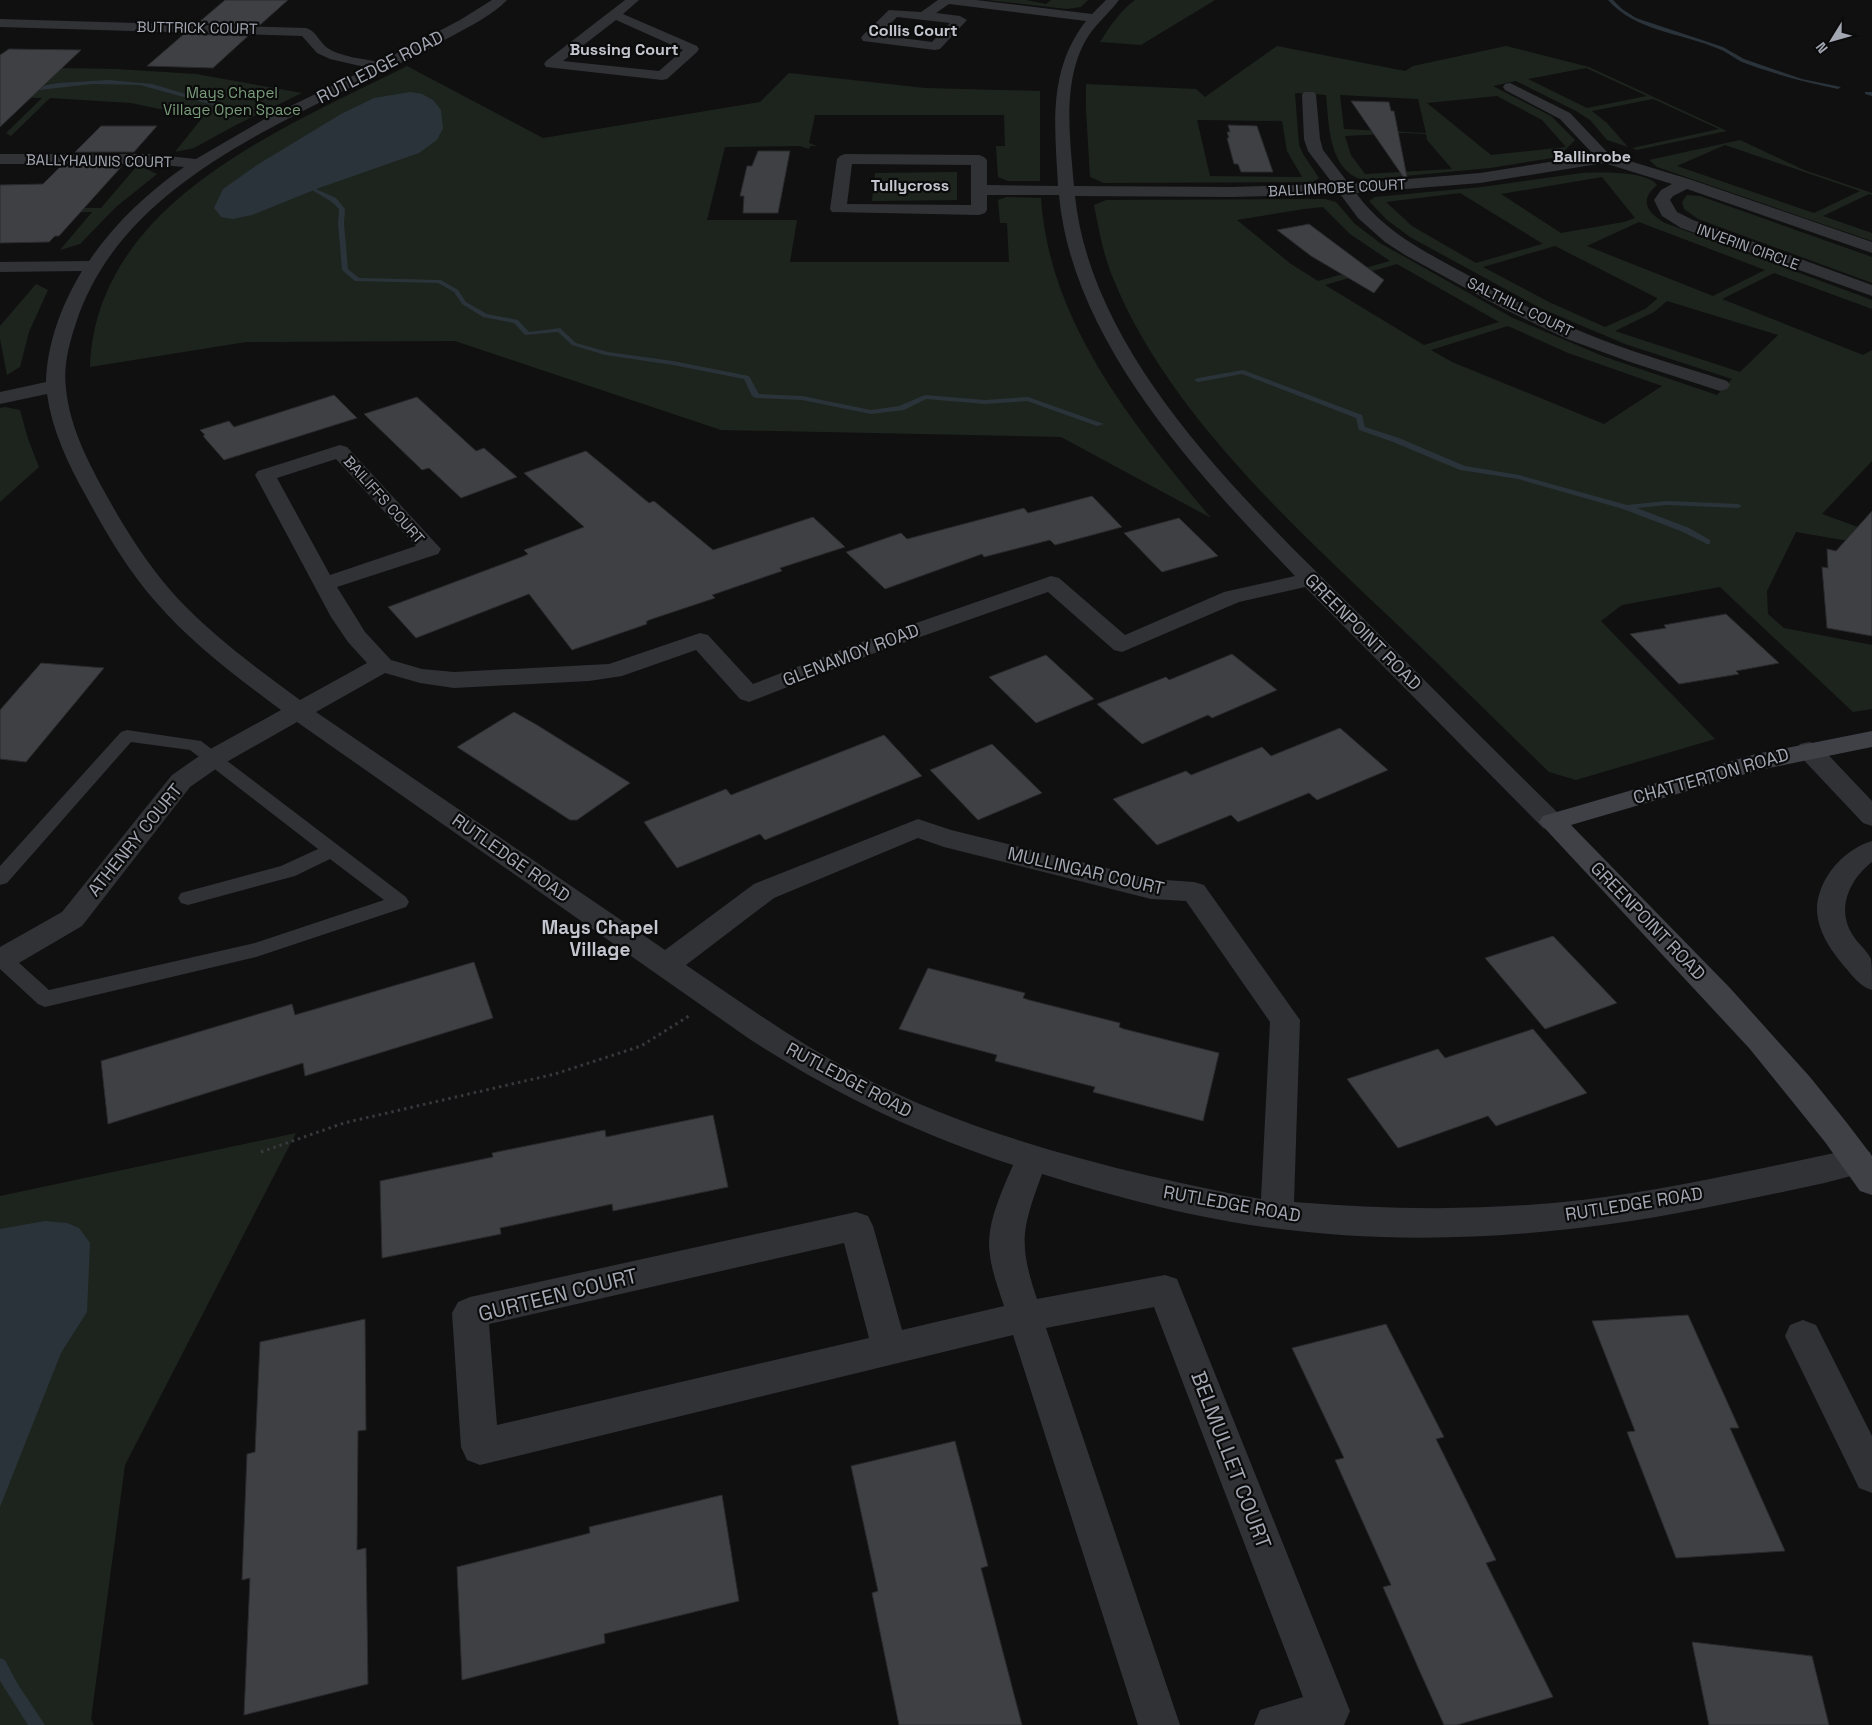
<svg xmlns="http://www.w3.org/2000/svg" width="1872" height="1725" viewBox="0 0 1872 1725" font-family="'Space Grotesk',sans-serif">
<rect width="100%" height="100%" fill="#101011"/>
<path fill="#1d241d" fill-rule="evenodd" d="M 986,0 L 1026,0 L 1046,4 L 1051,0 L 1088,0 L 1081,7 L 1067,9 Z
M 1135,0 L 1215,0 L 1141,45 L 1100,42 C 1110,26 1120,11 1135,0 Z
M 1277,46 L 1405,71 L 1413,66 L 1506,46 L 1589,67 L 1727,131 L 1637,150 L 1632,148 L 1719,129 L 1653,99 L 1592,111 L 1607,123 L 1628,147 L 1607,140 L 1590,120 L 1576,111 L 1516,81 L 1493,86 L 1551,116 L 1575,140 L 1561,154 L 1552,158 L 1490,168 L 1363,180 C 1328,170 1329,124 1326,95 L 1295,93 L 1299,145 L 1303,154 L 1319,178 L 1313,182 L 1104,183 L 1090,177 L 1086,109 L 1086,84 L 1196,89 L 1205,97 ZM 1586,68 L 1647,96 L 1587,108 L 1528,79 ZM 1340,95 L 1418,99 L 1426,133 L 1344,129 ZM 1497,96 L 1542,120 L 1566,147 L 1491,155 L 1427,103 ZM 1197,120 L 1282,121 L 1287,151 L 1302,177 L 1210,176 ZM 1404,133 L 1426,134 L 1427,140 L 1452,169 L 1365,174 L 1351,155 L 1345,136 Z
M 407,66 L 543,138 L 760,102 L 789,73 L 925,88 L 1040,91 L 1040,181 L 1008,181 L 998,177 L 996,146 L 1005,146 L 1004,115 L 815,115 L 809,143 L 817,146 L 810,146 L 809,149 L 800,146 L 725,147 L 707,220 L 797,220 L 790,262 L 1009,262 L 1007,223 L 1000,223 L 998,200 L 1007,197 L 1041,198 C 1049,323 1134,426 1211,518 L 1061,437 L 721,430 L 455,341 L 246,342 L 90,367 C 96,202 282,129 407,66 Z
M 0,67 L 116,69 L 196,74 L 302,93 L 236,125 L 194,148 L 175,152 L 202,118 L 131,103 L 50,98 L 11,136 L 6,133 L 42,98 L 0,97 Z
M 1740,140 L 1804,170 L 1872,193 L 1872,195 L 1869,194 L 1823,216 L 1872,233 L 1872,241 L 1657,167 L 1649,160 ZM 1725,145 L 1860,191 L 1814,213 L 1677,166 Z
M 136,167 L 142,167 L 157,174 L 116,207 L 80,244 L 60,250 L 92,212 L 0,213 L 0,208 L 101,208 Z
M 957,172 L 957,200 L 872,201 L 875,173 Z
M 1582,173 C 1598,172 1648,171 1657,185 C 1638,201 1648,213 1665,223 L 1872,300 L 1872,309 L 1774,273 L 1722,299 L 1863,355 L 1872,350 L 1872,461 L 1822,514 L 1872,532 L 1872,545 L 1796,532 L 1767,591 L 1768,614 L 1784,628 L 1872,645 L 1872,709 L 1853,712 L 1720,587 L 1622,605 L 1601,621 L 1715,739 L 1576,780 L 1549,772 C 1494,719 1440,665 1384,612 C 1285,518 1165,407 1113,278 C 1103,254 1099,230 1094,205 L 1106,200 L 1325,199 L 1336,202 L 1355,224 L 1380,243 L 1513,318 L 1605,357 L 1717,395 L 1732,379 L 1625,344 L 1540,308 L 1410,237 L 1387,220 L 1369,201 L 1375,197 L 1482,187 ZM 1602,177 L 1635,218 L 1624,222 L 1561,233 L 1501,194 ZM 1460,193 L 1543,244 L 1542,244 L 1476,263 L 1412,226 L 1386,202 ZM 1323,207 L 1350,234 L 1390,261 L 1318,281 L 1291,264 L 1237,220 L 1304,209 ZM 1639,222 L 1765,270 L 1713,296 L 1587,246 ZM 1555,246 L 1657,298 L 1657,299 L 1645,309 L 1605,327 L 1549,302 L 1483,267 ZM 1397,264 L 1499,322 L 1424,345 L 1325,285 ZM 1667,301 L 1778,335 L 1740,372 L 1615,331 L 1654,312 ZM 1508,326 L 1568,353 L 1662,386 L 1604,424 L 1452,362 L 1431,350 Z
M 1687,195 L 1700,196 L 1872,257 L 1872,283 L 1698,219 L 1684,209 L 1682,202 Z
M 36,284 L 48,290 L 29,332 L 20,367 L 7,375 L 0,339 L 0,326 Z
M 5,407 L 20,410 L 28,439 L 39,467 L 0,502 L 0,408 Z
M 296,1133 L 125,1465 L 91,1719 L 94,1725 L 0,1725 L 0,1196 Z"/>
<path fill="#2a3339" d="M 410,92 L 422,94 L 433,100 L 441,110 L 443,128 L 437,140 L 419,153 L 319,188 L 252,215 L 233,219 L 221,217 L 214,208 L 223,189 L 257,165 L 341,114 L 374,98 Z
M 45,1221 L 67,1223 L 79,1228 L 90,1243 L 87,1312 L 61,1353 L 0,1507 L 0,1229 Z"/>
<g fill="none" stroke-linecap="round" stroke-linejoin="round">
<path fill="#2a3339" fill-rule="evenodd" d="M 1608,0 L 1613,0 L 1622,9 L 1636,18 L 1723,47 L 1744,59 L 1802,79 L 1841,87 L 1838,89 C 1805,82 1773,74 1742,62 C 1734,58 1727,52 1719,49 C 1682,33 1635,31 1608,0 Z
M 109,80 L 152,84 L 236,109 L 231,110 L 140,85 L 92,84 L 30,91 L 27,89 L 58,83 Z
M 1865,92 L 1872,92 L 1872,96 L 1865,94 Z
M 307,179 L 311,179 L 311,183 L 316,189 L 336,198 L 345,209 L 344,223 L 348,269 L 359,278 L 441,280 L 458,290 L 466,302 L 487,314 L 518,320 L 529,332 L 560,328 L 576,343 L 608,352 L 673,361 L 749,376 L 759,394 L 802,396 L 871,410 L 899,406 L 925,395 L 985,400 L 1028,397 L 1104,424 L 1097,426 L 1027,401 L 985,404 L 926,399 L 904,410 L 871,414 L 802,400 L 756,398 L 752,396 L 744,379 L 673,365 L 605,355 L 572,345 L 558,332 L 525,335 L 514,323 L 483,317 L 462,304 L 454,292 L 438,283 L 355,281 L 342,270 L 338,223 L 339,209 C 328,196 316,196 305,183 Z
M 1243,370 L 1362,415 L 1365,427 L 1399,438 L 1465,466 L 1519,475 L 1627,505 L 1667,501 L 1738,504 L 1742,506 L 1738,508 L 1667,505 L 1637,508 L 1689,528 L 1710,540 L 1710,544 L 1707,544 L 1683,532 L 1623,509 L 1518,479 L 1460,470 L 1393,442 L 1359,430 L 1356,418 L 1242,374 L 1198,382 L 1194,380 L 1198,378 Z
M 0,1658 L 5,1660 L 17,1683 L 45,1725 L 28,1725 L 0,1681 Z"/>
</g>
<path fill="#3f4044" stroke="#2a2a2d" d="M 225,0 L 288,0 L 260,25 L 198,23 Z
M 184,34 L 248,36 L 213,68 L 147,66 Z
M 9,49 L 81,50 L 0,127 L 0,55 Z
M 1351,101 L 1389,102 L 1391,111 L 1394,111 L 1407,177 L 1404,178 Z
M 1228,125 L 1257,126 L 1273,172 L 1241,172 L 1238,164 L 1234,164 L 1227,138 L 1229,138 L 1227,132 L 1230,132 Z
M 101,126 L 157,126 L 134,152 L 75,152 Z
M 758,151 L 790,151 L 778,213 L 743,213 L 744,196 L 740,196 L 747,166 L 752,166 Z
M 61,166 L 122,166 L 59,236 L 55,236 L 49,242 L 0,243 L 0,185 L 43,184 Z
M 1309,224 L 1384,280 L 1374,293 L 1311,256 L 1277,230 Z
M 334,395 L 357,418 L 224,460 L 203,436 L 205,435 L 200,430 L 229,421 L 234,427 Z
M 417,397 L 476,451 L 484,448 L 517,477 L 461,498 L 429,468 L 422,470 L 364,414 Z
M 586,451 L 649,503 L 654,501 L 713,550 L 813,517 L 845,547 L 780,568 L 782,571 L 712,595 L 715,598 L 649,620 L 646,622 L 647,624 L 572,650 L 529,594 L 416,638 L 388,607 L 524,556 L 528,554 L 524,550 L 584,527 L 524,473 Z
M 1092,496 L 1122,527 L 1055,545 L 1050,540 L 984,557 L 982,554 L 885,589 L 846,552 L 901,533 L 907,539 L 1024,508 L 1028,513 Z
M 1872,511 L 1872,636 L 1827,628 L 1822,567 L 1828,568 L 1827,549 L 1836,551 Z
M 1179,518 L 1218,556 L 1162,572 L 1124,533 Z
M 1726,614 L 1779,663 L 1736,671 L 1739,674 L 1679,684 L 1630,634 L 1666,628 L 1664,625 Z
M 1232,654 L 1277,690 L 1212,718 L 1208,715 L 1142,744 L 1097,704 L 1166,677 L 1169,680 L 1174,678 Z
M 1046,655 L 1094,699 L 1036,723 L 989,677 Z
M 41,663 L 104,668 L 26,762 L 0,759 L 0,710 Z
M 514,712 L 537,725 L 630,783 L 577,820 L 570,820 L 457,747 Z
M 1340,728 L 1388,770 L 1317,800 L 1309,793 L 1238,822 L 1231,815 L 1157,845 L 1113,799 L 1186,771 L 1191,775 L 1262,747 L 1271,756 Z
M 884,735 L 922,776 L 765,840 L 760,834 L 677,868 L 644,822 L 726,789 L 731,795 Z
M 992,744 L 1042,793 L 978,820 L 930,770 Z
M 1553,936 L 1617,1003 L 1545,1029 L 1485,958 Z
M 474,962 L 493,1018 L 305,1076 L 303,1063 L 108,1124 L 101,1061 L 292,1004 L 295,1015 Z
M 928,968 L 1025,993 L 1023,998 L 1029,1000 L 1120,1023 L 1119,1027 L 1124,1029 L 1219,1053 L 1203,1121 L 1093,1092 L 1095,1087 L 995,1061 L 997,1055 L 899,1029 Z
M 1533,1029 L 1587,1093 L 1496,1126 L 1488,1116 L 1398,1148 L 1347,1079 L 1438,1049 L 1445,1058 Z
M 713,1115 L 728,1187 L 613,1211 L 612,1204 L 500,1228 L 501,1234 L 382,1258 L 380,1181 L 493,1157 L 492,1153 L 605,1130 L 606,1137 Z
M 1688,1315 L 1739,1428 L 1730,1428 L 1785,1551 L 1676,1558 L 1627,1432 L 1635,1431 L 1592,1321 Z
M 365,1319 L 366,1430 L 358,1431 L 357,1550 L 366,1548 L 368,1684 L 244,1715 L 250,1578 L 242,1580 L 247,1454 L 255,1452 L 260,1342 Z
M 1386,1324 L 1444,1437 L 1436,1439 L 1496,1560 L 1486,1563 L 1553,1697 L 1457,1725 L 1444,1725 L 1420,1672 L 1383,1587 L 1391,1585 L 1335,1460 L 1344,1458 L 1292,1348 Z
M 955,1441 L 988,1566 L 981,1568 L 1022,1725 L 899,1725 L 872,1593 L 878,1591 L 851,1466 Z
M 722,1495 L 739,1601 L 604,1634 L 605,1643 L 462,1680 L 457,1567 L 590,1533 L 589,1527 Z
M 1692,1642 L 1812,1656 L 1829,1725 L 1709,1725 Z"/>
<g fill="none" stroke-linecap="round" stroke-linejoin="round">
<path stroke="#37393d" stroke-width="3" stroke-dasharray="2.5 4" stroke-linecap="butt" d="M 261,1152 L 344,1123 L 555,1074 L 641,1046 L 689,1016"/>
<path fill="#313236" fill-rule="evenodd" d="M 127,730 L 201,741 L 406,897 L 409,902 L 406,907 L 256,957 L 45,1007 L 38,1004 L 0,969 L 0,950 L 7,952 L 49,990 L 255,943 L 384,900 L 330,859 L 295,876 L 188,905 L 181,903 L 178,898 L 181,893 L 281,866 L 318,849 L 190,750 L 131,742 L 7,883 L 0,885 L 0,866 L 121,732 Z"/>
<path fill="#313236" fill-rule="evenodd" d="M 492,0 L 507,0 C 493,15 470,26 452,36 C 395,68 335,93 278,124 C 193,169 107,227 76,323 C 69,344 63,367 66,389 C 70,428 89,464 108,498 C 129,536 152,571 181,602 C 217,639 259,670 300,700 L 367,663 L 348,642 L 331,617 L 255,475 L 258,471 L 340,445 L 347,447 L 441,549 L 438,554 L 337,587 L 365,632 L 391,660 L 422,669 L 454,672 L 609,664 L 700,633 L 708,635 L 753,684 L 856,644 L 1051,576 L 1059,578 L 1125,635 L 1224,592 L 1295,576 C 1198,475 1072,341 1059,195 L 987,195 L 987,210 L 985,213 L 979,215 L 832,212 L 830,209 L 837,159 L 840,156 L 845,154 L 979,155 L 984,157 L 987,160 L 987,185 L 1058,186 C 1055,127 1047,71 1086,21 L 949,4 L 936,13 L 960,16 L 967,20 L 940,49 L 935,50 L 863,41 L 861,38 L 863,35 L 889,10 L 921,12 L 938,0 L 976,0 L 1092,14 L 1106,0 L 1119,0 C 1110,12 1098,22 1089,35 C 1061,78 1070,137 1074,186 L 1232,187 L 1333,184 L 1308,151 L 1304,139 L 1302,95 L 1304,92 L 1314,92 L 1316,95 L 1320,139 L 1323,150 L 1349,184 L 1480,173 L 1594,155 L 1560,119 L 1505,90 L 1503,87 L 1505,84 L 1510,83 L 1570,113 L 1610,155 L 1692,180 L 1872,242 L 1872,253 L 1687,189 L 1673,196 L 1670,200 L 1677,212 L 1693,220 L 1872,285 L 1872,296 L 1681,228 L 1662,216 L 1654,200 L 1661,190 L 1672,184 L 1604,163 L 1480,183 L 1356,193 C 1385,232 1422,250 1464,273 C 1502,294 1540,314 1580,331 C 1627,351 1678,365 1727,381 L 1730,385 L 1727,389 L 1720,391 L 1627,361 L 1567,339 L 1502,308 L 1405,255 L 1385,242 L 1358,218 L 1340,194 L 1232,197 L 1075,196 C 1092,359 1248,504 1359,614 C 1426,682 1493,749 1561,816 L 1565,822 L 1561,828 L 1552,831 L 1543,828 L 1305,587 L 1239,602 L 1122,652 L 1114,650 L 1048,592 L 872,654 L 749,702 L 740,699 L 696,650 L 622,676 L 589,681 L 454,688 L 420,683 L 385,673 L 316,712 L 665,950 L 754,884 L 918,819 L 951,830 L 1151,879 L 1194,882 L 1204,885 L 1300,1020 L 1294,1202 C 1390,1210 1487,1211 1582,1200 C 1675,1189 1766,1167 1858,1148 L 1870,1152 C 1872,1158 1872,1164 1870,1170 C 1826,1185 1779,1192 1734,1202 C 1580,1235 1420,1249 1264,1227 C 1191,1217 1112,1196 1042,1174 C 1022,1229 1018,1243 1037,1299 L 1165,1275 L 1177,1279 L 1350,1711 L 1344,1725 L 1254,1725 L 1260,1710 L 1303,1697 L 1154,1307 L 1046,1328 L 1180,1725 L 1138,1725 L 1013,1335 L 480,1465 L 467,1460 L 461,1447 L 452,1313 L 458,1302 L 470,1297 L 856,1212 L 868,1216 L 873,1226 L 902,1330 L 1004,1306 C 997,1285 989,1264 989,1242 C 990,1215 1003,1189 1013,1165 C 918,1134 832,1093 748,1038 L 297,722 L 223,764 L 190,787 L 82,926 L 12,967 L 0,969 L 0,947 L 62,912 L 172,775 L 205,752 L 281,710 C 237,677 191,643 155,601 C 127,569 106,533 86,496 C 68,464 52,430 47,394 L 0,404 L 0,392 L 46,382 C 47,343 62,304 82,271 L 0,272 L 0,262 L 89,261 C 114,224 147,193 184,167 L 149,164 L 0,164 L 0,154 L 149,154 L 196,159 L 268,117 L 369,68 L 330,59 L 317,53 L 302,36 L 0,27 L 0,19 L 306,28 C 315,30 319,41 326,47 C 340,57 364,59 380,62 L 460,20 ZM 897,17 L 950,23 L 932,42 L 879,35 ZM 852,164 L 971,165 L 971,205 L 847,204 ZM 336,459 L 416,546 L 330,575 L 277,478 ZM 918,838 L 944,847 L 1151,899 L 1186,901 L 1270,1022 L 1261,1199 C 1224,1193 1187,1184 1150,1176 C 1049,1152 947,1122 855,1073 C 796,1042 741,1002 686,965 L 774,898 ZM 844,1243 L 869,1338 L 497,1425 L 489,1324 Z
M 625,0 L 639,0 L 623,14 L 697,46 L 699,49 L 697,52 L 667,79 L 662,80 L 546,67 L 544,64 L 546,61 ZM 616,20 L 683,50 L 659,71 L 563,61 Z
M 1809,742 L 1818,744 L 1872,801 L 1872,826 L 1863,823 L 1800,756 L 1796,750 L 1800,744 Z
M 1872,841 L 1872,862 C 1850,879 1836,908 1852,934 C 1857,943 1867,950 1871,959 C 1872,966 1872,982 1872,990 C 1859,986 1853,976 1844,966 C 1833,953 1821,936 1818,919 C 1811,886 1842,849 1872,841 Z
M 1803,1320 L 1816,1325 L 1872,1436 L 1872,1493 L 1859,1488 L 1785,1336 L 1790,1325 Z"/>
<path fill="#3f4146" fill-rule="evenodd" d="M 1872,731 L 1872,747 L 1759,770 L 1571,825 L 1730,988 L 1810,1077 L 1847,1123 L 1872,1156 L 1872,1195 L 1860,1191 L 1825,1142 L 1749,1048 L 1539,822 L 1543,816 L 1756,754 Z"/>
</g>
<g text-anchor="middle" stroke-width="4.5" stroke-linejoin="round" paint-order="stroke">
<g font-size="15" fill="#a2a7b2" stroke="#0b0b0c">
<text transform="translate(197 28) rotate(1)" y="5">BUTTRICK COURT</text>
<text transform="translate(99 161) rotate(1)" y="5">BALLYHAUNIS COURT</text>
<text transform="translate(1337 188) rotate(-3)" y="5">BALLINROBE COURT</text>
<text transform="translate(1748 247) rotate(20)" y="5">INVERIN CIRCLE</text>
<text transform="translate(1520 307) rotate(26)" y="5">SALTHILL COURT</text>
<text transform="translate(384 500) rotate(48)" y="5">BAILIFFS COURT</text>
</g>
<g font-size="15" fill="#799c7b" stroke="#0b0b0c">
<text x="232" y="98">Mays Chapel<tspan x="232" dy="17">Village Open Space</tspan></text>
</g>
<g font-size="16" font-weight="bold" fill="#c3c6ce" stroke="#0b0b0c">
<text x="913" y="36">Collis Court</text>
<text x="624" y="55">Bussing Court</text>
<text x="1592" y="162">Ballinrobe</text>
<text x="910" y="191">Tullycross</text>
</g>
<g font-size="18" fill="#a2a7b2" stroke="#0b0b0c">
<text transform="translate(380 67) rotate(-27)" y="6">RUTLEDGE ROAD</text>
<text transform="translate(1363 632) rotate(45)" y="6">GREENPOINT ROAD</text>
<text transform="translate(851 655) rotate(-21)" y="6">GLENAMOY ROAD</text>
<text transform="translate(1711 776) rotate(-16)" y="6">CHATTERTON ROAD</text>
<text transform="translate(135 840) rotate(-51)" y="6">ATHENRY COURT</text>
<text transform="translate(511 858) rotate(35)" y="6">RUTLEDGE ROAD</text>
<text transform="translate(1086 871) rotate(13)" y="6">MULLINGAR COURT</text>
<text transform="translate(1648 921) rotate(46)" y="6">GREENPOINT ROAD</text>
<text transform="translate(849 1080) rotate(28)" y="6">RUTLEDGE ROAD</text>
<text transform="translate(1232 1204) rotate(10)" y="6">RUTLEDGE ROAD</text>
<text transform="translate(1634 1204) rotate(-9)" y="6">RUTLEDGE ROAD</text>
</g>
<g font-size="19" font-weight="bold" fill="#c3c6ce" stroke="#0b0b0c">
<text x="600" y="934">Mays Chapel<tspan x="600" dy="22">Village</tspan></text>
</g>
<g font-size="21" fill="#a2a7b2" stroke="#0b0b0c">
<text transform="translate(558 1295) rotate(-14)" y="7">GURTEEN COURT</text>
<text transform="translate(1231 1460) rotate(69)" y="7">BELMULLET COURT</text>
</g>
</g>
<g transform="translate(1832 40) rotate(233)" stroke="#0b0b0c" stroke-width="4" paint-order="stroke">
<path d="M0-4L9 19L0 12L-9 19Z" fill="#a2a7b2"/>
<text y="-8" font-size="14" font-weight="bold" text-anchor="middle" fill="#a2a7b2">N</text>
</g>
</svg>
